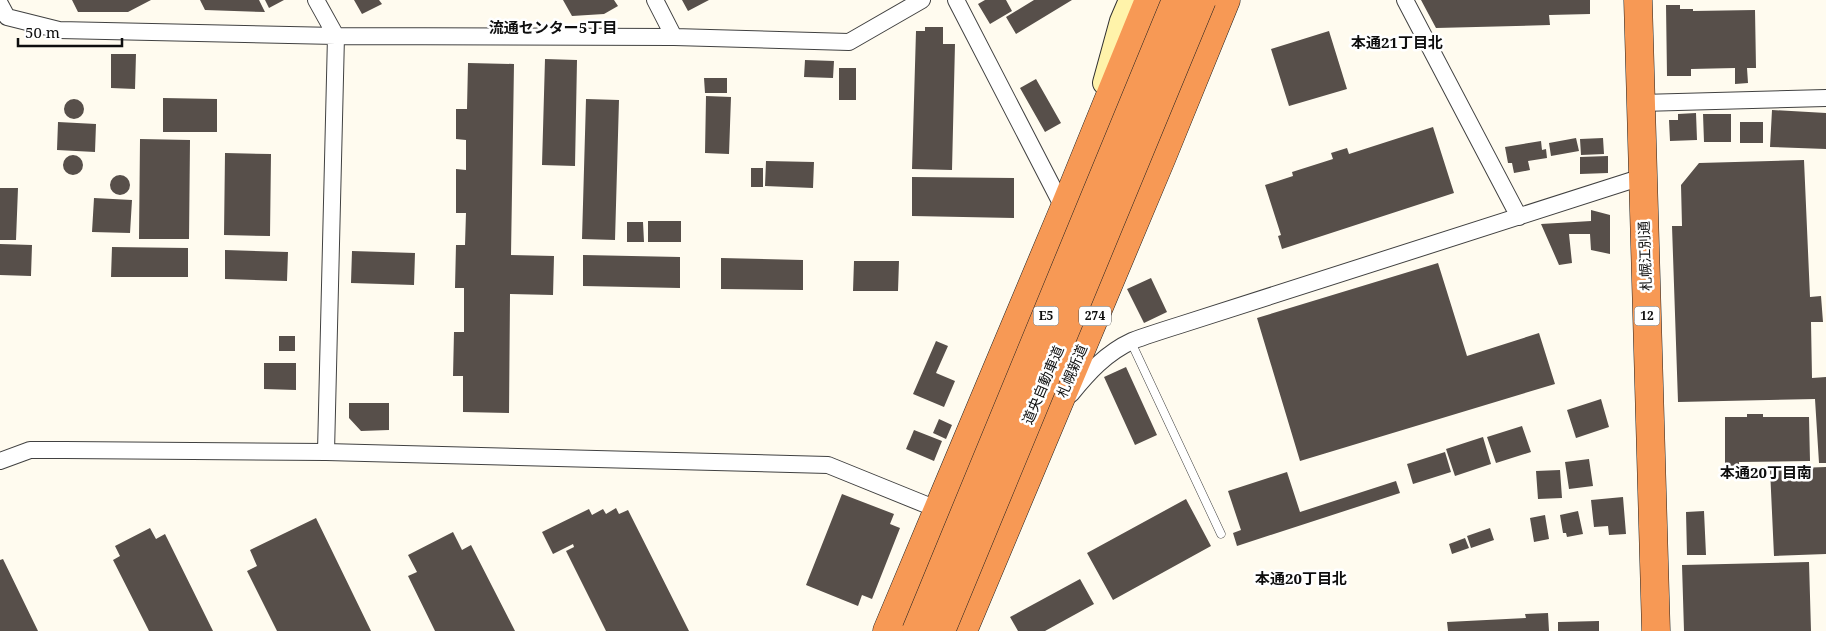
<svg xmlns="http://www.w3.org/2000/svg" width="1826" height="631" viewBox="0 0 1826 631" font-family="'Noto Serif','Noto Sans JP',serif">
<rect width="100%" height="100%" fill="#fffbef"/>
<path fill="#574f4a" d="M 72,0 L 151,0 L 128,12 L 78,12 Z
M 200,0 L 259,0 L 265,12 L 205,10 Z
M 265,0 L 284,0 L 269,8 Z
M 354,0 L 379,0 L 382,4 L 362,14 Z
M 563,0 L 614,0 L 618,6 L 604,14 L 572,16 Z
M 682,0 L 709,0 L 688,11 Z
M 985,0 L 1006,0 L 1012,11 L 990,24 L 978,4 Z
M 1034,0 L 1072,0 L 1016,34 L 1006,17 Z
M 1421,0 L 1590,0 L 1590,14 L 1549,15 L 1550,25 L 1436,28 Z
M 1666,5 L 1680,5 L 1680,9 L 1693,9 L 1693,11 L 1755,10 L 1756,68 L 1747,68 L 1748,83 L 1735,84 L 1735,68 L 1691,69 L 1691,76 L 1667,76 Z
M 925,27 L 943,27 L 943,44 L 955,44 L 952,170 L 912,169 L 916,31 L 925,31 Z
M 1329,31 L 1347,89 L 1289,106 L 1271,49 Z
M 111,54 L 136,54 L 135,89 L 111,88 Z
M 545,59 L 577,60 L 575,166 L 542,165 Z
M 805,60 L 834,61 L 833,78 L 804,77 Z
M 468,63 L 514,64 L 511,255 L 554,256 L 553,295 L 510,294 L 509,413 L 463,412 L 463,376 L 453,376 L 454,332 L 464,332 L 464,288 L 455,288 L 456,245 L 465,245 L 466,213 L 456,213 L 456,169 L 466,170 L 466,140 L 456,139 L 456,109 L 467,109 Z
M 839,68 L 856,68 L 856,100 L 839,100 Z
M 704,78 L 727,78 L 727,93 L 705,93 Z
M 1036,79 L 1061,123 L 1045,132 L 1020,88 Z
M 706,96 L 731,97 L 729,154 L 705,153 Z
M 163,98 L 217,99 L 217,132 L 163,132 Z
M64 109a10 10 0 1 1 20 0a10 10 0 1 1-20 0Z
M 586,99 L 619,100 L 615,240 L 582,239 Z
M 1772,110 L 1826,113 L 1826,149 L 1770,147 Z
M 1696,113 L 1697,140 L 1670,141 L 1669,120 L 1678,120 L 1678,114 Z
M 1703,114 L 1731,114 L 1731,142 L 1704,142 Z
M 58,122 L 96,124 L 95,152 L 57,150 Z
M 1740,122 L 1763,122 L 1763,143 L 1740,143 Z
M 1433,127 L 1454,193 L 1282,249 L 1278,236 L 1281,235 L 1265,185 L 1293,176 L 1292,172 L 1333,159 L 1331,153 L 1347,148 L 1349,154 Z
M 1576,138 L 1579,151 L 1551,156 L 1549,143 Z
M 1603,138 L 1604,154 L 1581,155 L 1580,139 Z
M 140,139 L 190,140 L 189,239 L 139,239 Z
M 1541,141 L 1542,150 L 1546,149 L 1547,158 L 1528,161 L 1530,170 L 1514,173 L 1512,163 L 1508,163 L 1505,147 Z
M 225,153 L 271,154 L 270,236 L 224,235 Z
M63 165a10 10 0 1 1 20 0a10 10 0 1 1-20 0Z
M 1608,156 L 1608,173 L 1580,174 L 1580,157 Z
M 1804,160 L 1810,297 L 1821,296 L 1823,322 L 1811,322 L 1812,378 L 1826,377 L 1826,463 L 1819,463 L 1815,399 L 1678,402 L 1672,226 L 1682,226 L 1681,185 L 1699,163 Z
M 766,161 L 814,162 L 813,188 L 765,186 Z
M 751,168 L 763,168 L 763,187 L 751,187 Z
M110 185a10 10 0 1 1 20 0a10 10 0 1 1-20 0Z
M 912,177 L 1014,178 L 1014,218 L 912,216 Z
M 0,188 L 18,188 L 16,240 L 0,240 Z
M 94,198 L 132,200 L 130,233 L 92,232 Z
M 1591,210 L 1610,215 L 1610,254 L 1591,250 L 1590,234 L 1569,234 L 1572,263 L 1559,265 L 1541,224 L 1591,221 Z
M 648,221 L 681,221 L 681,242 L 648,242 Z
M 627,222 L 643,222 L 644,242 L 627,242 Z
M 0,244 L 32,245 L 31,276 L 0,275 Z
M 112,247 L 188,248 L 188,277 L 111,277 Z
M 225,250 L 288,252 L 287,281 L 225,279 Z
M 352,251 L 415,253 L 414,285 L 351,283 Z
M 583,255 L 680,257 L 680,288 L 583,286 Z
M 721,258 L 803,260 L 803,290 L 721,289 Z
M 854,261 L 899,261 L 898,291 L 853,291 Z
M 1438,263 L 1467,356 L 1539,333 L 1555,384 L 1300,461 L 1257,318 Z
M 1151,278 L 1167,312 L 1144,323 L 1127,289 Z
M 279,336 L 295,336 L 295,351 L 279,351 Z
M 936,341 L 948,346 L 936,373 L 955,381 L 944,407 L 913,394 Z
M 264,363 L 296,363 L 296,390 L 264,389 Z
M 1126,367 L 1157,435 L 1135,445 L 1104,377 Z
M 1601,399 L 1609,427 L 1576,438 L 1567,410 Z
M 349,403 L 389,403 L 389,430 L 361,431 L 349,418 Z
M 1747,414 L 1763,414 L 1763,417 L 1809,417 L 1810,461 L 1739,462 L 1739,467 L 1725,467 L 1725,417 L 1747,417 Z
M 939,419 L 952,425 L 946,439 L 933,433 Z
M 1522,426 L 1531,452 L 1496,463 L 1487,437 Z
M 914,430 L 942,441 L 934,461 L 906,449 Z
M 1483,437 L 1491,464 L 1455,476 L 1446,449 Z
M 1445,452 L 1451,472 L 1413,484 L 1407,464 Z
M 1589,459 L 1593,486 L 1569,489 L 1565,462 Z
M 1826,467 L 1826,554 L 1774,556 L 1770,469 Z
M 1560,470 L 1562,498 L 1538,499 L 1536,471 Z
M 1287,472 L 1300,512 L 1396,481 L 1400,493 L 1237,546 L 1233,533 L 1241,530 L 1228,491 Z
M 842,494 L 894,514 L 890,524 L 900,528 L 872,599 L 862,595 L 858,606 L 806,585 Z
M 1623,497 L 1626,534 L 1609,535 L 1608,526 L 1594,527 L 1591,500 Z
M 1186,499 L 1211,546 L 1113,600 L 1087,553 Z
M 616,508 L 619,514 L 628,510 L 689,631 L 606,631 L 566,551 L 574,547 L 573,544 L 553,554 L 542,532 L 589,509 L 592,515 L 603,509 L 606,514 Z
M 1578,511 L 1583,534 L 1567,537 L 1566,533 L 1563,533 L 1560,515 Z
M 1704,511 L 1706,555 L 1687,555 L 1686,512 Z
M 1545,515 L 1549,539 L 1534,542 L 1530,518 Z
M 316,518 L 371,631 L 277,631 L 247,571 L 257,566 L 250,550 Z
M 150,528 L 156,539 L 165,534 L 213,631 L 149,631 L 113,560 L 120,556 L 115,546 Z
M 1490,528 L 1494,540 L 1471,548 L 1467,536 Z
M 453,532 L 462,550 L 471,545 L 515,631 L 435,631 L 408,576 L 417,572 L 408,555 Z
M 1465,538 L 1469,548 L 1452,554 L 1449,544 Z
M 3,559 L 38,631 L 0,631 L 0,560 Z
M 1809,562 L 1811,631 L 1684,631 L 1682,565 Z
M 1080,579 L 1094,604 L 1045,631 L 1018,631 L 1010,617 Z
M 1548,613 L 1549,631 L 1448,631 L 1447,622 L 1526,618 L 1525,614 Z
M 1599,621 L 1599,631 L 1558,631 L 1558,622 Z"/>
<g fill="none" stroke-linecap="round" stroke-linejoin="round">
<g stroke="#414141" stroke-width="9">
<path id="lane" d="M 1131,342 L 1221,534"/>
</g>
<g stroke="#414141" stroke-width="18">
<path id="street" d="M 316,0 L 336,36 L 326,452
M 655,0 L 674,37
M 956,0 L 1064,209
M 1405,0 L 1519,217
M 0,4 L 7,17 L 59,30 L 336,36 L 674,37 L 849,42 L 922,0
M 1641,103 L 1826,98
M 1071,394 C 1088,373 1106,353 1132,341 C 1148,335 1164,330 1180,325 L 1642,177
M 0,461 L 30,450 L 65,450 L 326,452 L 828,465 L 944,512"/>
</g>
<g stroke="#303030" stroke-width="24">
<path id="secondary" d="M 1104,83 L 1121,21 L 1130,0"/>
</g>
<g stroke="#1f1f1f" stroke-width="29">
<path id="highway" d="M 1638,0 L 1656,631
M 887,631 L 1064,209 L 1149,0
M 963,631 L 1162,157 L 1226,0"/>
</g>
<use href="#lane" stroke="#fff" stroke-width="8"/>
<use href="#street" stroke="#fff" stroke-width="16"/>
<use href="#secondary" stroke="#fff3aa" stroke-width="22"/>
<use href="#highway" stroke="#f79955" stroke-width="28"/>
<g stroke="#1f1f1f" stroke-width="29" stroke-linecap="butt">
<path id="highway-bridge" d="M 916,631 L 1176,0
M 941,631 L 1202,0"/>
</g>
<use href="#highway-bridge" stroke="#f79955" stroke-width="28"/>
</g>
<g text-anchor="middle" stroke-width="5" stroke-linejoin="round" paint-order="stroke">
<g fill="#fff" stroke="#565656" stroke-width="1">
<rect x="1033.5" y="306.5" width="25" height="19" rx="4"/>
<rect x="1079" y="306.5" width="32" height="19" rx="4"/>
<rect x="1634.5" y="306.5" width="25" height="19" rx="4"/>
</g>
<g font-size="12" font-weight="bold" fill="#0e0e0e">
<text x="1046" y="320">E5</text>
<text x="1095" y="320">274</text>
<text x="1647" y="320">12</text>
</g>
<g font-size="14" fill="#0e0e0e" stroke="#fff">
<text transform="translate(1645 256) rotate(-92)" y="5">札幌江別通</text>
<text transform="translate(1072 371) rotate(-67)" y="5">札幌新道</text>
<text transform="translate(1043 385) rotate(-67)" y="5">道央自動車道</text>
</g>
<g font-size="15" font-weight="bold" fill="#0e0e0e" stroke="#fff">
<text x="553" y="33">流通センター5丁目</text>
<text x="1397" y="48">本通21丁目北</text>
<text x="1766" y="478">本通20丁目南</text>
<text x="1301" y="584">本通20丁目北</text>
</g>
</g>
<path d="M18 38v8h104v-8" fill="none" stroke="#0e0e0e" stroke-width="2.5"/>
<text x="25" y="38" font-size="15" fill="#0e0e0e" stroke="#ffffff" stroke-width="4" paint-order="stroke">50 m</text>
</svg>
